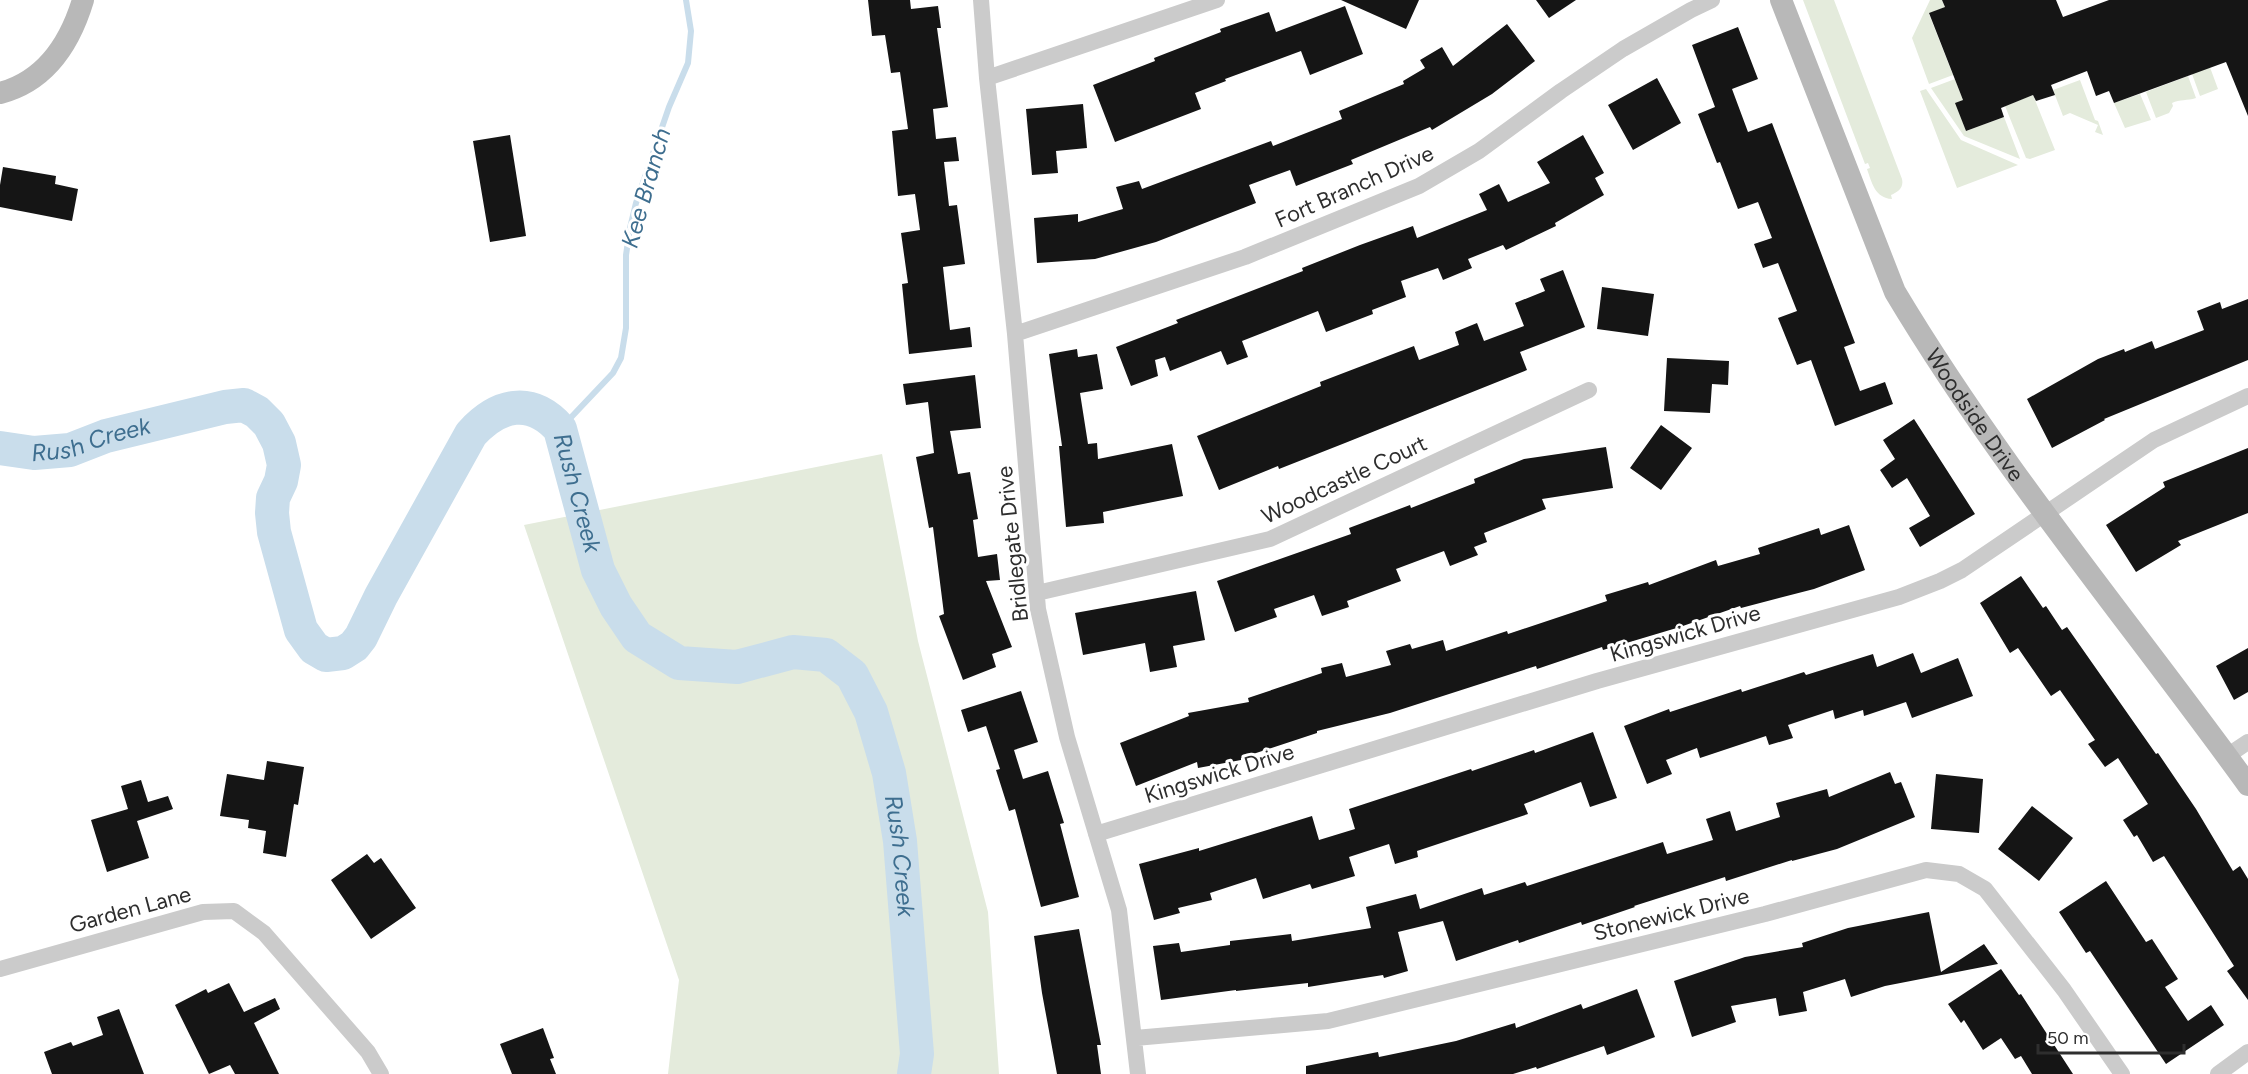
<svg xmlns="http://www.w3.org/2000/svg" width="2248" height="1074" viewBox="0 0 2248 1074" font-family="Figtree,sans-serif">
<rect width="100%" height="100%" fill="#fff"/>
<path fill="#e4ebdc" d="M 1803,0 L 1834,0 L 1902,179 C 1904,188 1898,192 1891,195 L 1892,199 C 1875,198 1872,183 1867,169 L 1870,168 L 1868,163 L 1865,164 Z
M 1930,0 L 1942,0 L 1945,7 L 1929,14 L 1953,75 L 1929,84 L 1912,38 Z
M 2201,43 L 2218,89 L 2200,96 L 2192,74 Z
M 2188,76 L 2196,98 C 2187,101 2180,99 2172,103 L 2173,106 L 2169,113 L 2156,118 L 2146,92 Z
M 1955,79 L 1963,100 L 1956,103 L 1966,131 L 2004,117 L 2020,159 L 1964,136 L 1931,88 Z
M 2080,80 L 2095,120 L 2098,121 L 2103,135 L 2095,132 L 2098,125 L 2070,113 L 2063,116 L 2053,90 Z
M 1926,89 L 1961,140 L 2018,165 L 1957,188 L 1920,91 Z
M 2140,94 L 2151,120 L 2125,128 L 2114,103 Z
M 2033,95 L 2055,150 L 2030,159 L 2026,158 L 2005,106 Z
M 882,454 L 918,641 L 988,912 L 999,1074 L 668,1074 L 679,980 L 524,525 Z"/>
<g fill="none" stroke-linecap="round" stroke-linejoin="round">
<path stroke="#c9ddeb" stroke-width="6" d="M 560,429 L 613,373 L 621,358 L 626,328 L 626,255 L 630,228 L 636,203 L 669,107 L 688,63 L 691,31 L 686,0"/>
<path stroke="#c9ddeb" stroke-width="34" id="s1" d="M 0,448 L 34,453 L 70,450 L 106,436 L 225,407 L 244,405 L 257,412 L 269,424 L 279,443 L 284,465 L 281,481 L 273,498 L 272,513 L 274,532 L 301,630 L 314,648 L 326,655 L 343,653 L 354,646 L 361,637 L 381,596 L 471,434 C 498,404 531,396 560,429 L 598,570 L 616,606 L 637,637 L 679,663 L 737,667 L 793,652 L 826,655 L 852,675 L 871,712 L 889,773 L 900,841 L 917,1054 L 914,1074"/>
</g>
<path fill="#151515" d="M 868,0 L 910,0 L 911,9 L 938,6 L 941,28 L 937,28 L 948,107 L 933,109 L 936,139 L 956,137 L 959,161 L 944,162 L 949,206 L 957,205 L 965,264 L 943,267 L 950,330 L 970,327 L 972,347 L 909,354 L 902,284 L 908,283 L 901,233 L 920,230 L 915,194 L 898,196 L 892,131 L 908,129 L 900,72 L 891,73 L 885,35 L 872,36 Z
M 1341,0 L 1419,0 L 1406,29 Z
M 1536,0 L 1576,0 L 1549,18 Z
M 1942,0 L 2056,0 L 2063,17 L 2109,0 L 2248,0 L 2248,116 L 2226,62 L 2114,103 L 2109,91 L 2096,96 L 2087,71 L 2051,85 L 2055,95 L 2036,101 L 2033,95 L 2001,108 L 2004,117 L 1966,131 L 1955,103 L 1963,100 L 1929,13 L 1945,7 Z
M 1345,6 L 1363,54 L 1310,75 L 1301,51 L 1225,79 L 1226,81 L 1195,93 L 1201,109 L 1115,142 L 1093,85 L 1155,61 L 1154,58 L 1221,32 L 1220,29 L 1269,12 L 1276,32 Z
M 1507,24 L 1535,61 L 1492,94 L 1432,130 L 1430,127 L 1351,160 L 1353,164 L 1296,186 L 1290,170 L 1249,185 L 1256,203 L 1156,242 L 1095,259 L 1037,263 L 1034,218 L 1078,214 L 1078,222 L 1123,209 L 1116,187 L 1139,181 L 1142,189 L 1271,141 L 1273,146 L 1342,119 L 1339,111 L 1404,84 L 1403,81 L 1425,68 L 1420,60 L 1442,47 L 1453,66 Z
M 1738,27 L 1758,79 L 1732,89 L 1748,132 L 1772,123 L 1855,343 L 1844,347 L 1860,391 L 1885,382 L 1893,404 L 1835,426 L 1811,360 L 1797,365 L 1778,318 L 1797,311 L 1778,263 L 1763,268 L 1754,244 L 1772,238 L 1758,202 L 1738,209 L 1720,162 L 1717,163 L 1698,114 L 1715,107 L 1692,45 Z
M 1657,78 L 1681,123 L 1633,150 L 1608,105 Z
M 1083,104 L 1087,148 L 1056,151 L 1058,173 L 1032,175 L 1026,109 Z
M 510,135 L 526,236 L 490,242 L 473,141 Z
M 1583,135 L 1604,173 L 1595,178 L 1604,195 L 1555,223 L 1556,226 L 1506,250 L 1503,245 L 1468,259 L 1472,268 L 1443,280 L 1438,268 L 1401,281 L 1406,297 L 1372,310 L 1373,314 L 1326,332 L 1318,311 L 1242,341 L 1248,357 L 1227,365 L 1221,351 L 1170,371 L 1165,357 L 1155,360 L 1158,376 L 1131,386 L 1116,347 L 1178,323 L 1176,320 L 1303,271 L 1302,268 L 1360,245 L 1413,226 L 1417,238 L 1487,210 L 1479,194 L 1499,184 L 1508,202 L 1550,183 L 1537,162 Z
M 3,167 L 56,176 L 55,184 L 78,189 L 72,221 L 0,207 L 0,185 Z
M 1563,270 L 1585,327 L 1520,352 L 1527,370 L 1345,443 L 1279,469 L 1278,466 L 1219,490 L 1197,436 L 1321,386 L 1320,382 L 1414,346 L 1419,360 L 1459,345 L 1455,332 L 1477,323 L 1484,341 L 1524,326 L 1515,303 L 1545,291 L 1540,279 Z
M 1602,287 L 1654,294 L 1648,336 L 1597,329 Z
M 2248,299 L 2248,360 L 2104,419 L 2105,420 L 2052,448 L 2027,399 L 2098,359 L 2124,349 L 2125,352 L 2152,341 L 2155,349 L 2204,330 L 2197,311 L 2220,302 L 2222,309 Z
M 1077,349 L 1078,357 L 1097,354 L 1103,389 L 1080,393 L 1088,444 L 1097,443 L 1098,459 L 1172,444 L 1183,496 L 1103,512 L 1104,523 L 1066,527 L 1059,446 L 1062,446 L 1049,354 Z
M 1667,358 L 1729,361 L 1728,385 L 1712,384 L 1710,413 L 1664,411 Z
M 975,375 L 981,428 L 950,431 L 958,474 L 970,472 L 978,519 L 973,520 L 978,557 L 997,554 L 1000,580 L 986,581 L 1012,647 L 992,654 L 996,667 L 963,680 L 939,616 L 944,614 L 933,527 L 929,528 L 916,457 L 934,453 L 928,402 L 906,405 L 903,384 Z
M 1914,419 L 1975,514 L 1920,547 L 1909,528 L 1930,516 L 1907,478 L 1892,488 L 1880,470 L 1895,459 L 1883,440 Z
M 1661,425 L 1692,448 L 1661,490 L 1630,468 Z
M 1606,447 L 1613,488 L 1542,499 L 1546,509 L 1484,533 L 1487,542 L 1474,547 L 1478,555 L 1450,566 L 1444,551 L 1396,569 L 1401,581 L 1347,601 L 1349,607 L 1322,616 L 1314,595 L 1274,609 L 1277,617 L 1235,632 L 1217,581 L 1351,534 L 1349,528 L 1410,505 L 1411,508 L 1475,483 L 1474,479 L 1524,459 Z
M 2248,448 L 2248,513 L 2178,541 L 2181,545 L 2136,572 L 2106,525 L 2165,487 L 2163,482 Z
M 1849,525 L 1865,570 L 1814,589 L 1741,608 L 1740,606 L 1680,627 L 1603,650 L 1602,647 L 1537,669 L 1536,666 L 1390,713 L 1317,731 L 1317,733 L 1241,758 L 1241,760 L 1198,768 L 1197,762 L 1136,786 L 1120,743 L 1189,716 L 1188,713 L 1249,702 L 1248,698 L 1322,673 L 1321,668 L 1342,663 L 1346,677 L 1391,665 L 1386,651 L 1410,644 L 1412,649 L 1443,640 L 1446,651 L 1507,631 L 1508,634 L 1607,601 L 1605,595 L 1648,582 L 1649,585 L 1716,560 L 1718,566 L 1760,554 L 1758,548 L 1819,528 L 1821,535 Z
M 2021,576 L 2043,608 L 2046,606 L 2062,630 L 2067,627 L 2156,754 L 2158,753 L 2196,809 L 2233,871 L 2240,866 L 2248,879 L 2248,1000 L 2227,971 L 2234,966 L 2164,856 L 2153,862 L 2137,835 L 2134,837 L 2123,820 L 2148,804 L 2118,758 L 2105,767 L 2088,744 L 2095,740 L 2060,690 L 2051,696 L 2018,648 L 2010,653 L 1980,603 Z
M 1196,591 L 1205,640 L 1173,646 L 1177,667 L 1150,672 L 1145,643 L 1083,655 L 1075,613 Z
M 2248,648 L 2248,692 L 2234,700 L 2216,666 Z
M 1913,653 L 1921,673 L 1958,658 L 1973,696 L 1912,718 L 1906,702 L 1864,716 L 1863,710 L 1835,719 L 1833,710 L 1788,725 L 1793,738 L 1769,745 L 1766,736 L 1700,758 L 1697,748 L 1666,760 L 1672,774 L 1647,784 L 1624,726 L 1669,709 L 1670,712 L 1741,689 L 1742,692 L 1804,672 L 1806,675 L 1873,654 L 1877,667 Z
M 1021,691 L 1038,742 L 1014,750 L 1023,779 L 1048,771 L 1064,823 L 1060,824 L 1079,897 L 1041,907 L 1015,809 L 1009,811 L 996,770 L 1000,769 L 986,726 L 968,732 L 961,710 Z
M 1593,732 L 1617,798 L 1590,807 L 1581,782 L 1524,804 L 1528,814 L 1417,851 L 1418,857 L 1395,864 L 1389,844 L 1349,857 L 1355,876 L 1312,889 L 1310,884 L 1263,899 L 1256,878 L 1210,893 L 1212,900 L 1178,908 L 1180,913 L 1154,920 L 1139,864 L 1199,848 L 1199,851 L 1312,816 L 1319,840 L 1355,829 L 1349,809 L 1471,769 L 1472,771 L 1534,750 L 1535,753 Z
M 267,761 L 304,767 L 298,805 L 294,804 L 286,857 L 263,853 L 266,831 L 248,828 L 249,820 L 220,816 L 227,774 L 264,780 Z
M 1890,772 L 1895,784 L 1901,782 L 1915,817 L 1837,849 L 1792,861 L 1792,860 L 1726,881 L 1725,877 L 1634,906 L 1635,907 L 1582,925 L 1581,922 L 1519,943 L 1518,940 L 1456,961 L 1443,921 L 1398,932 L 1408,971 L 1384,978 L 1383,975 L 1308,987 L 1308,983 L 1236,991 L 1236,990 L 1161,1000 L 1153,946 L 1179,943 L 1181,952 L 1230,945 L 1230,941 L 1291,934 L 1292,941 L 1371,928 L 1366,907 L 1416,894 L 1420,909 L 1482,888 L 1484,895 L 1525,882 L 1527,886 L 1663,842 L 1667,854 L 1713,840 L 1706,819 L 1730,811 L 1736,831 L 1780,817 L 1776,803 L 1827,789 L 1829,797 Z
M 1936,774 L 1983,779 L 1979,833 L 1931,829 Z
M 141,780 L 148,802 L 168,796 L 173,809 L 137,821 L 149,858 L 107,872 L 91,820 L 128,809 L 121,786 Z
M 2032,806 L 2073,838 L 2039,881 L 1998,849 Z
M 367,854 L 374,863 L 381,858 L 416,908 L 371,939 L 331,880 Z
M 2106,881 L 2146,942 L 2152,939 L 2178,979 L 2165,987 L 2188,1021 L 2211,1005 L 2224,1025 L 2166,1064 L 2090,951 L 2086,953 L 2059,912 Z
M 1929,912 L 1941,972 L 1984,944 L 1998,964 L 1885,986 L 1851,997 L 1845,979 L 1803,992 L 1807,1011 L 1779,1016 L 1776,998 L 1731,1006 L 1736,1022 L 1692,1037 L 1674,981 L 1745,957 L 1803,947 L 1802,943 L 1848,928 Z
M 1079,929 L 1101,1045 L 1097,1045 L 1101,1074 L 1057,1074 L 1042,993 L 1034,936 Z
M 2001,969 L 2019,995 L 2021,994 L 2073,1074 L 2032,1074 L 2021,1056 L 2015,1059 L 2001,1038 L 1983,1050 L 1964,1020 L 1961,1023 L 1948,1004 Z
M 229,983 L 244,1012 L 275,998 L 280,1009 L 254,1023 L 279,1074 L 235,1074 L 230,1065 L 209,1074 L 175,1005 L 206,989 L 208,993 Z
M 1637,989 L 1655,1037 L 1607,1055 L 1604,1046 L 1537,1069 L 1536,1067 L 1513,1074 L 1306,1074 L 1306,1066 L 1378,1052 L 1379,1057 L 1456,1041 L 1515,1023 L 1516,1028 L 1581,1004 L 1583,1009 Z
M 119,1009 L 144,1074 L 52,1074 L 44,1052 L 71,1042 L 73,1046 L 103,1035 L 97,1017 Z
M 543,1028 L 554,1058 L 550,1059 L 556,1074 L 512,1074 L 500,1044 Z"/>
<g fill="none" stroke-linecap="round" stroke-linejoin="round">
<path stroke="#cbcbcb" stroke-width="16" d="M 981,0 L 987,78 L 1015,334 L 1038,609 L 1067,737 L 1119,910 L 1138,1074
M 987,78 L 1217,0
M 1015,334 L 1245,257 L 1419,186 L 1479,151 L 1561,91 L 1623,49 L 1691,10 L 1712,0
M 1037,593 L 1270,539 L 1589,390
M 2227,756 L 2248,742
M 1096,834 L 1597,681 L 1899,597 L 1940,581 L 1962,570 L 2154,440 L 2248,396
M 0,969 L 203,912 L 234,911 L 264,933 L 368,1052 L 381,1074
M 1135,1038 L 1328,1021 L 1765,914 L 1926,870 L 1959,874 L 1985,889 L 2064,990 L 2122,1074
M 2218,1074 L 2248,1052"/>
<g stroke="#b8b8b8" stroke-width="22">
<path id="s2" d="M 1781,0 L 1895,292 C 1999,466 2130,622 2248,785"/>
<path d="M 0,93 C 46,81 70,43 83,0"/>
</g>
</g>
<g text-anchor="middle" stroke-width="6" stroke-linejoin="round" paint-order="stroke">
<g font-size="22" fill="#2e2e2e" stroke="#fff">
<text transform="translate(1354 186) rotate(-24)" y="8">Fort Branch Drive</text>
<text dy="8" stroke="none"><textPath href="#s2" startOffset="460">Woodside Drive</textPath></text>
<text transform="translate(1344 479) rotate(-25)" y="8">Woodcastle Court</text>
<text transform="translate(1012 544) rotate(-96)" y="8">Bridlegate Drive</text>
<text transform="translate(1685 633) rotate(-16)" y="8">Kingswick Drive</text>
<text transform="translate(1219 773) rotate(-17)" y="8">Kingswick Drive</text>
<text transform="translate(130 909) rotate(-15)" y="8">Garden Lane</text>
<text transform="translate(1671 914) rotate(-14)" y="8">Stonewick Drive</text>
</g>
<g font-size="24" font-style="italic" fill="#3e6e8f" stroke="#fff">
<text transform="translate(646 188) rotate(-74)" y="8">Kee Branch</text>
<text dy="8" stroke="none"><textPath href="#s1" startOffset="93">Rush Creek</textPath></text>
<text dy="8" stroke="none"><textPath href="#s1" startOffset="976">Rush Creek</textPath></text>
<text dy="8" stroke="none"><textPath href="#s1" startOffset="1554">Rush Creek</textPath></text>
</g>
</g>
<path d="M2038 1044v9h146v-9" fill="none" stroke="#2e2e2e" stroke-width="3"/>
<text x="2047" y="1044" font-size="18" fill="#2e2e2e" stroke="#ffffff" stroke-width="4.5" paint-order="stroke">50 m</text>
</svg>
